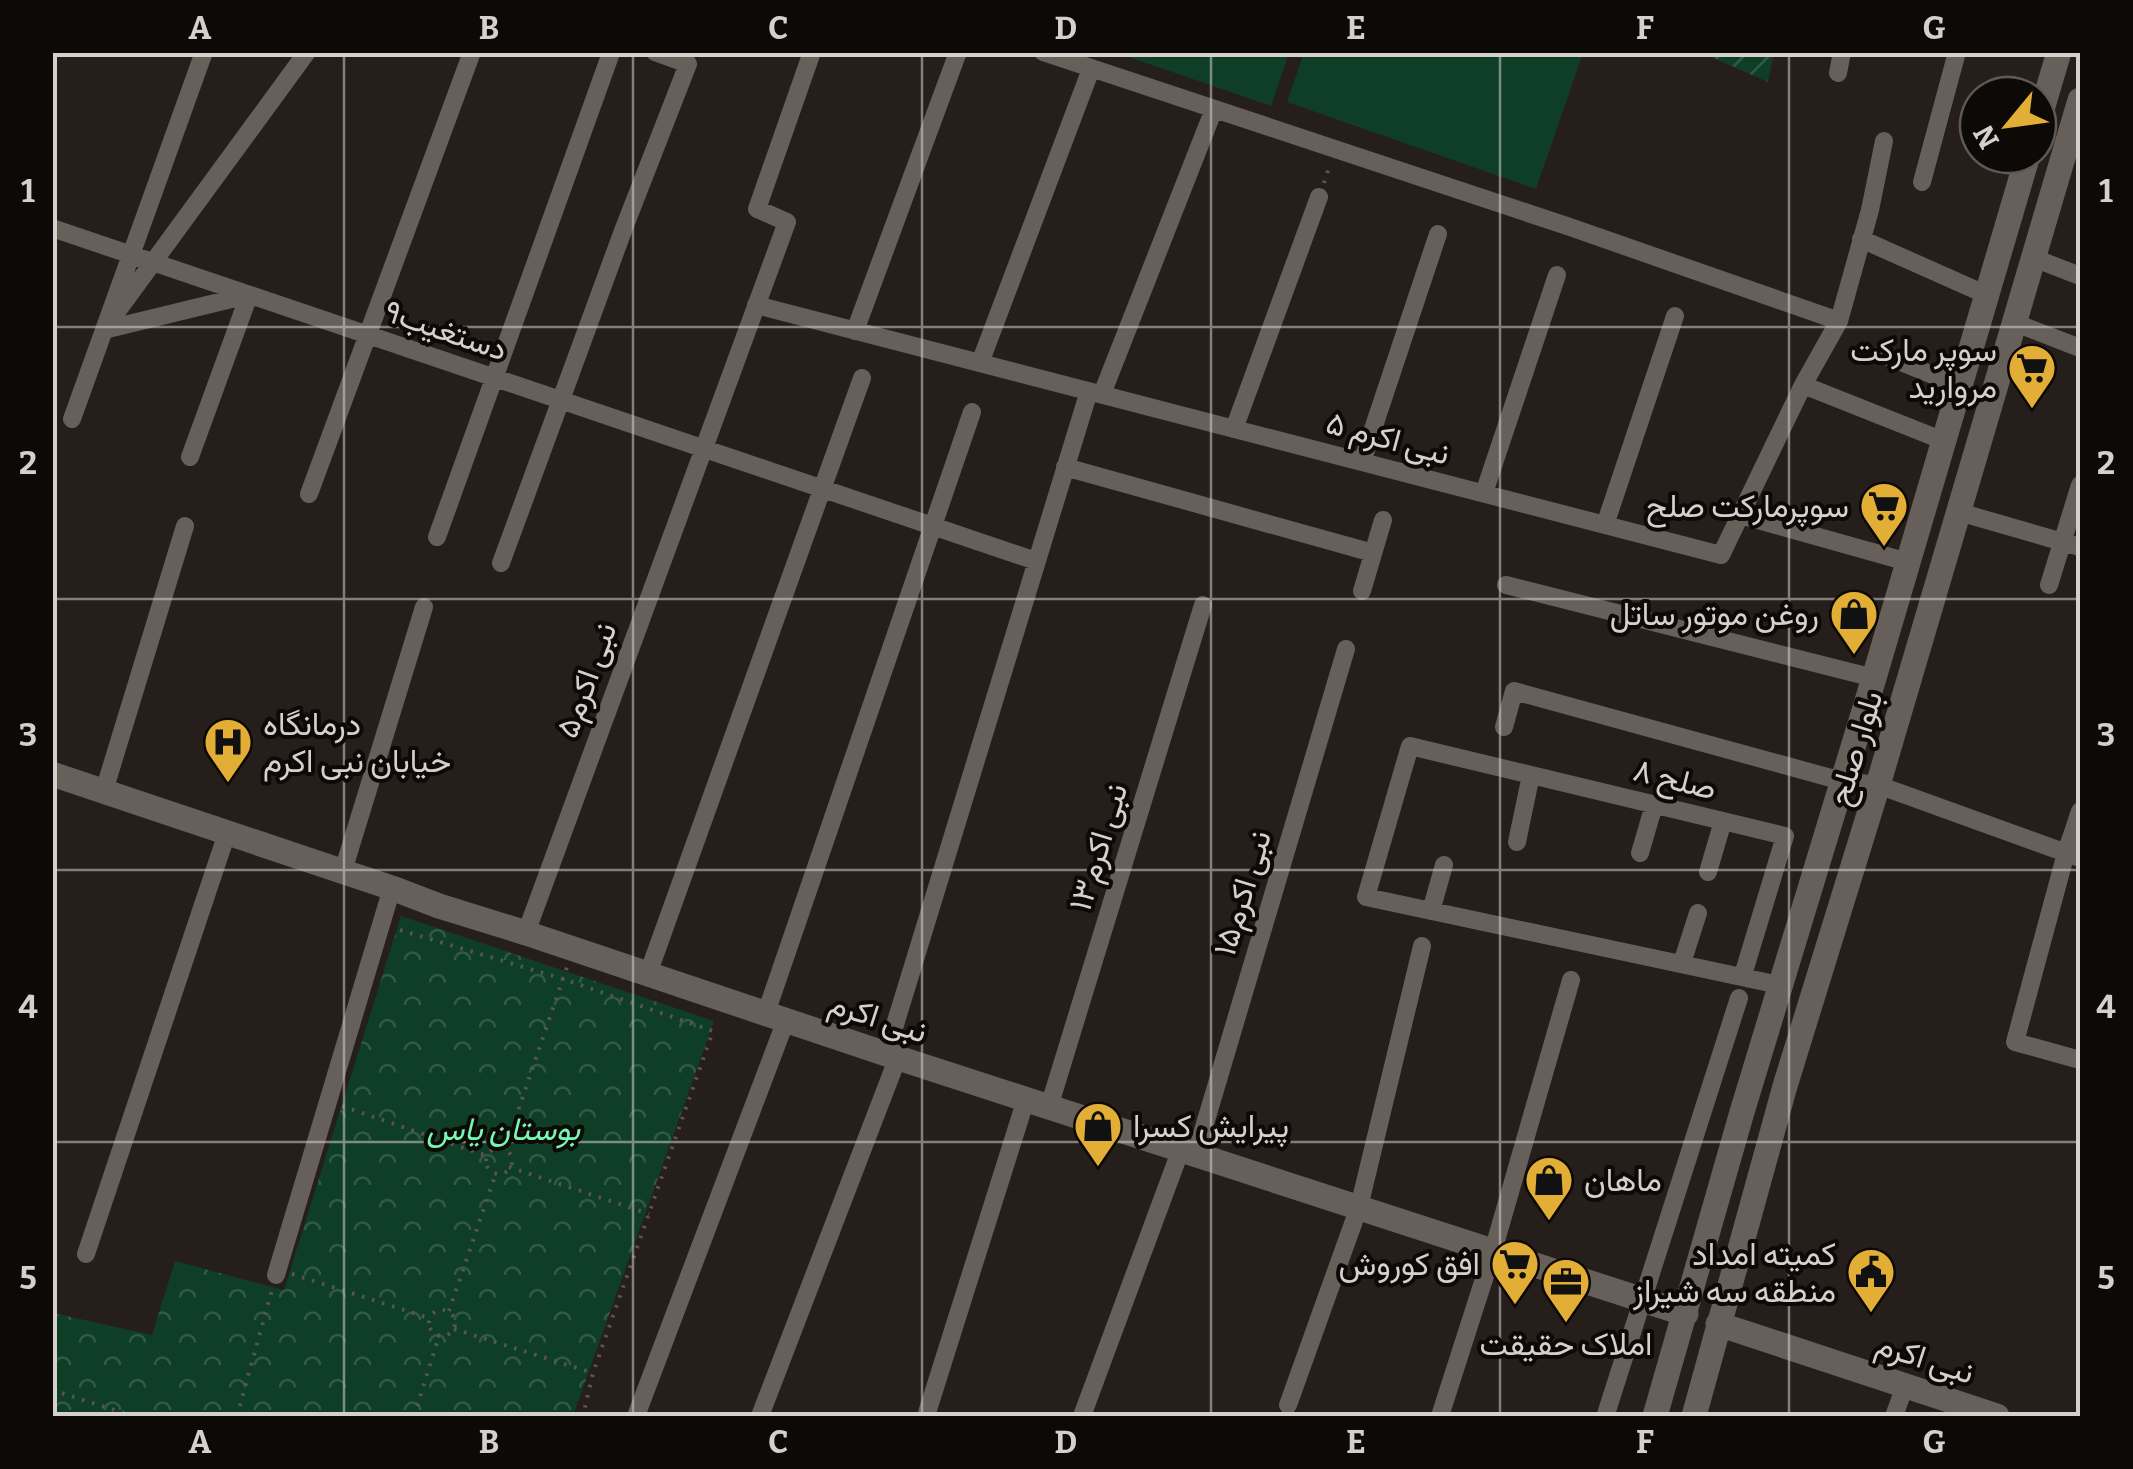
<svg xmlns="http://www.w3.org/2000/svg" width="2133" height="1469" viewBox="0 0 2133 1469" font-family="Bitter,Vazirmatn,serif">
<defs>
<pattern id="park-crowns" width="20" height="18" patternUnits="userSpaceOnUse" patternTransform="scale(2.5)"><rect width="20" height="18" fill="#0f3e27"/><path d="M2 6a3 3 0 1 1 6 0M12 15a3 3 0 1 1 6 0" fill="none" stroke="#315945"/></pattern>
<pattern id="garden-furrows" width="10" height="10" patternUnits="userSpaceOnUse" patternTransform="scale(2.5)"><rect width="10" height="10" fill="#0f3e27"/><path d="M-1 1l2-2M0 10L10 0M9 11l2-2" fill="none" stroke="#315945"/></pattern>
</defs>
<rect width="100%" height="100%" fill="#251e1a"/>
<path fill="url(#park-crowns)" d="M 401,916 L 714,1021 L 573,1416 L 53,1416 L 53,1313 L 152,1335 L 175,1261 L 284,1290 Z"/>
<path fill="url(#garden-furrows)" d="M 1702,53 L 1774,53 L 1768,82 Z"/>
<path fill="#0f3e27" d="M 1304,52 L 1583,52 L 1583,53 L 1536,189 L 1287,102 Z
M 1117,53 L 1289,53 L 1271,106 Z"/>
<g fill="none" stroke-linecap="round" stroke-linejoin="round">
<path stroke="#5b5451" stroke-width="4" stroke-dasharray="2.5 8" stroke-linecap="butt" d="M 1324,183 L 1330,164
M 400,930 L 563,979 L 713,1031 L 593,1373 L 583,1416
M 342,1106 L 487,1156
M486 1161a13 13 0 1 1 26 0a13 13 0 1 1-26 0Z
M 505,1149 L 567,967
M 509,1167 L 649,1214
M 292,1274 L 429,1318
M429 1323a13 13 0 1 1 26 0a13 13 0 1 1-26 0Z
M 449,1311 L 496,1173
M 454,1329 L 593,1373
M 52,1390 L 133,1416
M 237,1416 L 272,1290
M 414,1416 L 439,1336"/>
<path stroke="#675f5a" stroke-width="18" d="M 1043,52 L 1570,227 L 1839,321
M 1838,73 L 1842,52
M 1922,182 L 1957,52
M 52,228 L 1036,561
M 1861,239 L 1987,295
M 2034,258 L 2080,276
M 756,305 L 1721,555 L 1803,385 L 1839,321 L 1870,210 L 1884,141
M 116,313 L 307,52
M 2013,322 L 2080,348
M 104,330 L 248,295
M 855,331 L 958,52
M 1881,354 L 1960,386
M 980,363 L 1091,69
M 1803,385 L 1944,441
M 1102,394 L 1214,109
M 72,419 L 204,52
M 1234,429 L 1319,197
M 190,457 L 249,295
M 1362,462 L 1438,234
M 1065,467 L 1373,553
M 1484,493 L 1557,275
M 309,494 L 472,52
M 1959,512 L 2080,547
M 1740,515 L 1908,562
M 1605,525 L 1675,316
M 437,537 L 611,53
M 501,563 L 624,228 L 688,64 L 655,52
M 1506,585 L 1874,678
M 2049,585 L 2080,485
M 1362,591 L 1383,520
M 1504,727 L 1514,691 L 1842,781 L 1878,785 L 2080,858
M 104,791 L 185,526
M 2080,811 L 2066,853 L 2015,1042 L 2080,1060
M 1517,842 L 1531,775
M 1640,853 L 1654,805
M 343,871 L 424,607
M 1708,872 L 1723,821
M 1431,911 L 1444,865
M 526,933 L 787,222 L 757,209 L 812,52
M 1682,963 L 1698,913
M 648,974 L 862,378
M 1743,975 L 1785,836 L 1410,746 L 1366,897 L 1779,985
M 766,1013 L 972,412
M 886,1054 L 1089,391
M 1049,1107 L 1203,605
M 1196,1154 L 1346,649
M 86,1254 L 227,833
M 276,1275 L 392,888
M 1288,1405 L 1359,1207 L 1422,946
M 1606,1414 L 1739,998
M 636,1416 L 786,1020
M 760,1416 L 898,1057
M 926,1416 L 1026,1099
M 1082,1416 L 1181,1149
M 1440,1416 L 1493,1251 L 1571,980
M 1894,1416 L 1905,1386"/>
<path stroke="#675f5a" stroke-width="25" d="M 2038,123 L 2059,52
M 52,774 L 392,888 L 439,906 L 526,933 L 886,1054 L 1686,1314
M 1718,1324 L 1997,1416
M 1655,1416 L 1742,1112 L 1874,678 L 2028,155
M 1694,1416 L 1785,1086 L 1878,785 L 2080,100"/>
</g>
<path fill="none" stroke="#d5d0cd" stroke-width="2.5" stroke-opacity="0.55" d="M 344,52 L 344,1416M 633,52 L 633,1416M 922,52 L 922,1416M 1211,52 L 1211,1416M 1500,52 L 1500,1416M 1789,52 L 1789,1416M 52,327 L 2080,327M 52,599 L 2080,599M 52,870 L 2080,870M 52,1142 L 2080,1142"/>
<defs>
<g id="supermarket-pin" transform="scale(2.5)"><path d="M0 17L-7.5 6A9.5 9.5 0 1 1 7.5 6Z" fill="#e3ae35" stroke="#0c0907"/><path d="M-6-5.5h2.5l.6 2H6L4.5 2H-2.5L-4.4-4H-6ZM-1.5 3.2a1.3 1.3 0 1 0 .1 0ZM3 3.2a1.3 1.3 0 1 0 .1 0Z" fill="#111"/></g>
<g id="shop-pin" transform="scale(2.5)"><path d="M0 17L-7.5 6A9.5 9.5 0 1 1 7.5 6Z" fill="#e3ae35" stroke="#0c0907"/><path d="M-5-2.5h2.3a2.7 3.5 0 0 1 5.4 0H5L5.5 6h-11ZM-1.5-2.5h3a1.5 2.3 0 0 0-3 0Z" fill="#111"/></g>
<g id="hospital-pin" transform="scale(2.5)"><path d="M0 17L-7.5 6A9.5 9.5 0 1 1 7.5 6Z" fill="#e3ae35" stroke="#0c0907"/><path d="M-5-5h3v3.5h4V-5h3V5h-3V1.5h-4V5h-3Z" fill="#111"/></g>
<g id="civic-pin" transform="scale(2.5)"><path d="M0 17L-7.5 6A9.5 9.5 0 1 1 7.5 6Z" fill="#e3ae35" stroke="#0c0907"/><path d="M-.6-6.5H3V-4.5H.6V-3L4-1V1h2V6H-6V1h2V-1L-.6-3ZM-1.2 2.5V6h2.4V2.5Z" fill="#111"/></g>
<g id="office-pin" transform="scale(2.5)"><path d="M0 17L-7.5 6A9.5 9.5 0 1 1 7.5 6Z" fill="#e3ae35" stroke="#0c0907"/><path d="M-6-3h4V-5.5h4V-3h4V5H-6ZM-1-4.5V-3h2v-1.5ZM-6 0V1H6V0Z" fill="#111"/></g>
</defs>
<g fill-rule="evenodd">
<use href="#supermarket-pin" x="2032" y="368"/>
<use href="#supermarket-pin" x="1884" y="506"/>
<use href="#shop-pin" x="1854" y="614"/>
<use href="#hospital-pin" x="228" y="742"/>
<use href="#shop-pin" x="1098" y="1126"/>
<use href="#shop-pin" x="1549" y="1180"/>
<use href="#supermarket-pin" x="1515" y="1264"/>
<use href="#civic-pin" x="1871" y="1272"/>
<use href="#office-pin" x="1566" y="1282"/>
</g>
<g text-anchor="middle" stroke-width="8" stroke-linejoin="round" paint-order="stroke">
<g font-size="32" fill="#d5d0cd" stroke="#0c0907">
<text transform="translate(446 330) rotate(19)" y="11">دستغیب۹</text>
<text transform="translate(1388 438) rotate(15)" y="11">نبی اکرم ۵</text>
<text transform="translate(586 680) rotate(-70)" y="11">نبی اکرم۵</text>
<text transform="translate(1855 748) rotate(-73)" y="11">بلوار صلح</text>
<text transform="translate(1675 779) rotate(14)" y="11">۸ صلح</text>
<text transform="translate(1098 847) rotate(-73)" y="11">نبی اکرم۱۳</text>
<text transform="translate(1242 893) rotate(-73)" y="11">نبی اکرم۱۵</text>
<text transform="translate(878 1017) rotate(18)" y="11">نبی اکرم</text>
<text transform="translate(1925 1358) rotate(18)" y="11">نبی اکرم</text>
</g>
<g font-size="32" fill="#d5d0cd" stroke="#0c0907" text-anchor="end">
<text x="1997" y="361">سوپر مارکت<tspan x="1997" dy="37">مروارید</tspan></text>
<text x="1849" y="517">سوپرمارکت صلح</text>
<text x="1819" y="625">روغن موتور ساتل</text>
<text x="263" y="735" text-anchor="start">درمانگاه<tspan x="263" dy="37">خیابان نبی اکرم</tspan></text>
<text x="1133" y="1137" text-anchor="start">پیرایش کسرا</text>
<text x="1584" y="1191" text-anchor="start">ماهان</text>
<text x="1836" y="1265">کمیته امداد<tspan x="1836" dy="37">منطقه سه شیراز</tspan></text>
<text x="1480" y="1275">افق کوروش</text>
<text x="1566" y="1355" text-anchor="middle">املاک حقیقت</text>
</g>
<g font-size="32" font-style="italic" fill="#76f8b3" stroke="#0c0907">
<text x="503" y="1140">بوستان یاس</text>
</g>
</g>
<rect width="2133" height="1469" fill="none" stroke="#0c0907" stroke-width="110"/>
<g transform="translate(2008 125) rotate(241)"><circle r="48" fill="#0c0907" stroke="#5c5956" stroke-width="2.5"/>
<path d="M0-8L18 38L0 25L-18 38Z" fill="#e3ae35"/>
<text y="-15" font-size="28" font-weight="bold" text-anchor="middle" fill="#d5d0cd">N</text>
</g>
<rect x="55" y="55" width="2023" height="1359" fill="none" stroke="#d5d0cd" stroke-width="4"/>
<g font-size="32" text-anchor="middle" font-weight="bold" fill="#d5d0cd">
<text x="200" y="39">A</text>
<text x="489" y="39">B</text>
<text x="778" y="39">C</text>
<text x="1066" y="39">D</text>
<text x="1356" y="39">E</text>
<text x="1645" y="39">F</text>
<text x="1934" y="39">G</text>
<text x="28" y="202">1</text>
<text x="2106" y="202">1</text>
<text x="28" y="474">2</text>
<text x="2106" y="474">2</text>
<text x="28" y="746">3</text>
<text x="2106" y="746">3</text>
<text x="28" y="1018">4</text>
<text x="2106" y="1018">4</text>
<text x="28" y="1289">5</text>
<text x="2106" y="1289">5</text>
<text x="200" y="1453">A</text>
<text x="489" y="1453">B</text>
<text x="778" y="1453">C</text>
<text x="1066" y="1453">D</text>
<text x="1356" y="1453">E</text>
<text x="1645" y="1453">F</text>
<text x="1934" y="1453">G</text>
</g>
</svg>
